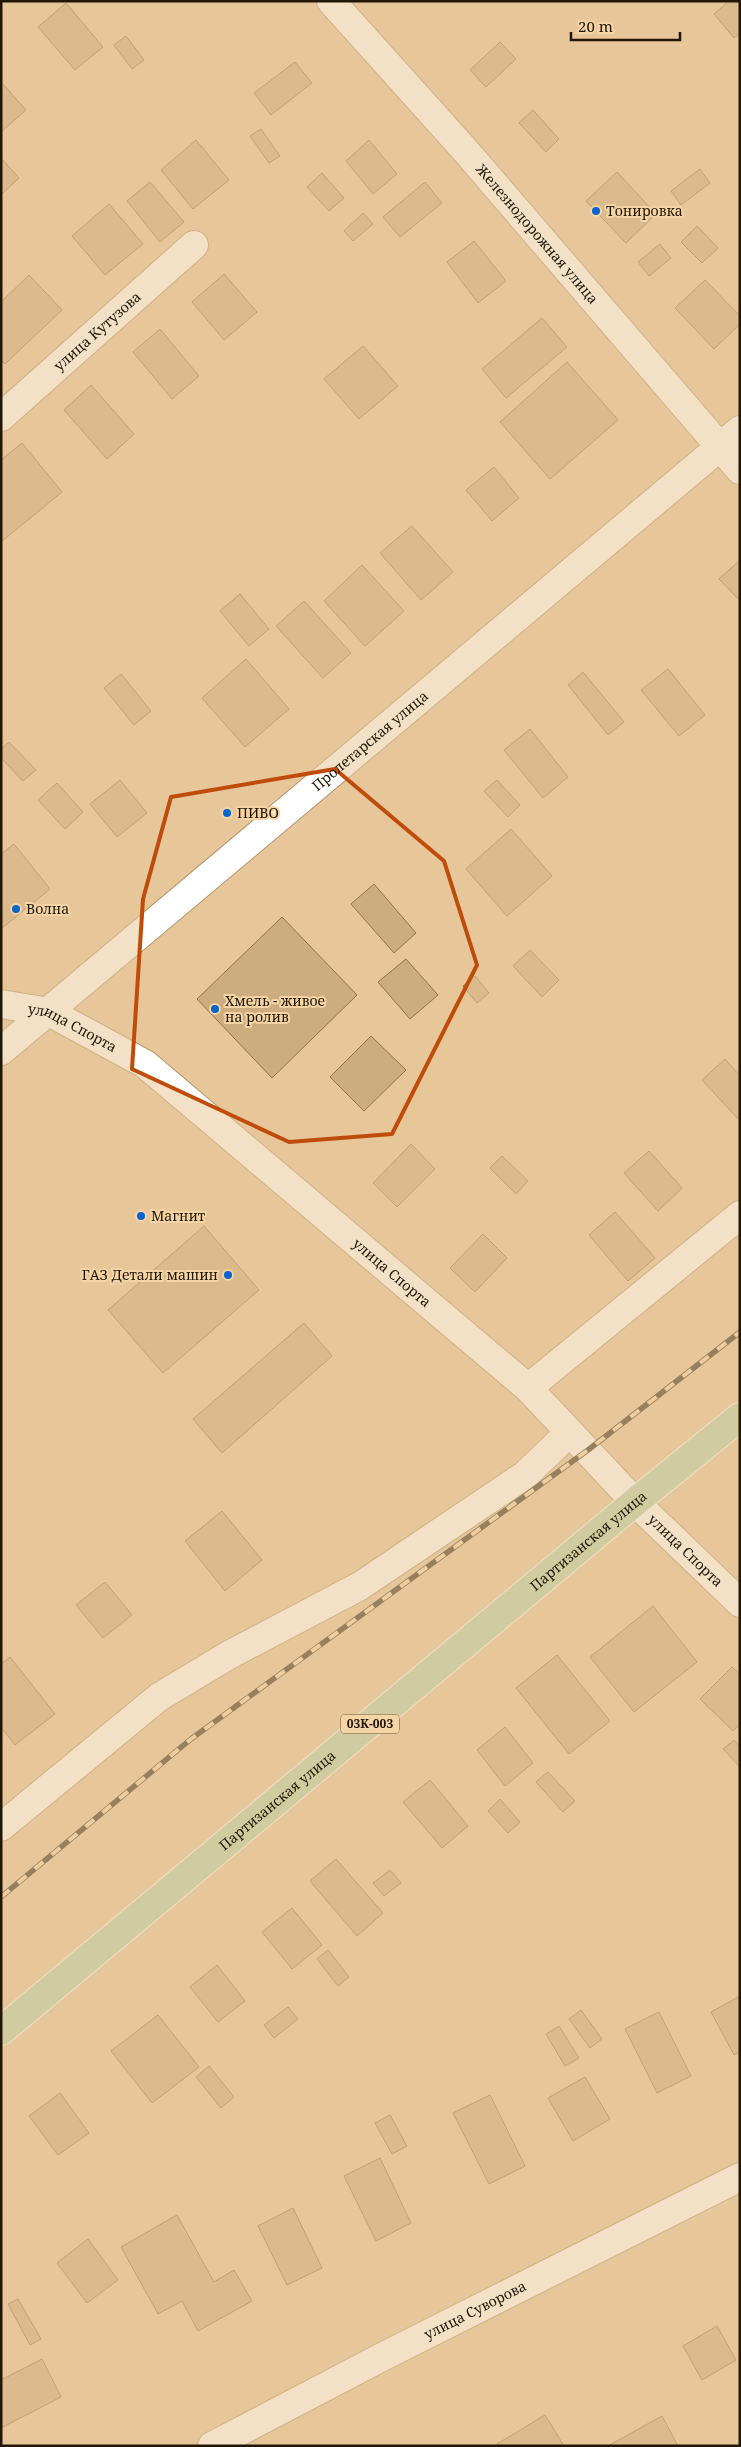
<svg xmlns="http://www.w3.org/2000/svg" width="741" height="2447" viewBox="0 0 741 2447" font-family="'Noto Serif',serif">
<rect width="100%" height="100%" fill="#e7c799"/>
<path fill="#ccad7f" stroke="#917347" d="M 729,1 L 740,1 L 740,33 L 734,38 L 714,14 Z
M 66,3 L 103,47 L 75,70 L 38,27 Z
M 126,36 L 144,60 L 132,69 L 114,45 Z
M 500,42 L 516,59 L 486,87 L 470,70 Z
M 295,62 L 312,83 L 271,115 L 254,93 Z
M 1,82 L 26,110 L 2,131 L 1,130 Z
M 533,110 L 559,139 L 546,152 L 519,123 Z
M 261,129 L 280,156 L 269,163 L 250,136 Z
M 196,140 L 229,180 L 193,209 L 161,170 Z
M 369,140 L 397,174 L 373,194 L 346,161 Z
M 1,158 L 19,178 L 1,195 Z
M 700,169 L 710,183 L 681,205 L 671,191 Z
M 617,172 L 656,214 L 626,243 L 586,201 Z
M 322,173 L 344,198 L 329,211 L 307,187 Z
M 150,182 L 184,222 L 160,242 L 127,201 Z
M 425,182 L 442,203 L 400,237 L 383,217 Z
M 109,204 L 143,244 L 105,275 L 72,236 Z
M 363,213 L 373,224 L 353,241 L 344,231 Z
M 697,226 L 718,248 L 702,263 L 681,242 Z
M 474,241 L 506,281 L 478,303 L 447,262 Z
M 660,244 L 671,258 L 649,276 L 638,262 Z
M 224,274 L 257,312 L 224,340 L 192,302 Z
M 29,275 L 62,310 L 5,364 L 1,360 L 1,302 Z
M 705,280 L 740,316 L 740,324 L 714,349 L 675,308 Z
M 542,318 L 567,347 L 506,398 L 482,369 Z
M 160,329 L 199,376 L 172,399 L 133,352 Z
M 363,346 L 398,386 L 359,419 L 324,379 Z
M 567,362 L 618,420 L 550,479 L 500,422 Z
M 91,385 L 134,434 L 107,459 L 64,410 Z
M 22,443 L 62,492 L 1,542 L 1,460 Z
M 494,467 L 519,498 L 492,521 L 466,490 Z
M 412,526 L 453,572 L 421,600 L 380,553 Z
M 740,560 L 740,601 L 719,579 Z
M 362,565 L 404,611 L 365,646 L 324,601 Z
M 240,594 L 269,629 L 249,646 L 220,611 Z
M 304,601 L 351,653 L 323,678 L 276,626 Z
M 246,659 L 289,709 L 245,747 L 202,698 Z
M 668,669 L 705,715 L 679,736 L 641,690 Z
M 583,672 L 624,722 L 608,735 L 568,685 Z
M 121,674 L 151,711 L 134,725 L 104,688 Z
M 530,729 L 568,777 L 543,798 L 504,750 Z
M 9,742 L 36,770 L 23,781 L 1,758 L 1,749 Z
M 120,780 L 147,813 L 117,837 L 90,804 Z
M 497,780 L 520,805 L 508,817 L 484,791 Z
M 57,783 L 83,812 L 65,829 L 38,800 Z
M 511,829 L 552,876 L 507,916 L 466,869 Z
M 14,844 L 50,889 L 1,929 L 1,854 Z
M 374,884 L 416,933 L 394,953 L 351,904 Z
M 282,917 L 357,995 L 272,1078 L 197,999 Z
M 530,950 L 559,980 L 542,997 L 513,966 Z
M 406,959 L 438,995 L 410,1019 L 378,982 Z
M 475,976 L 489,993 L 477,1003 L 463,986 Z
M 371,1036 L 406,1070 L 364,1111 L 330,1077 Z
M 725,1059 L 740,1076 L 740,1121 L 702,1080 Z
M 411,1144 L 435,1169 L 397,1207 L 373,1183 Z
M 649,1151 L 682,1188 L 658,1211 L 624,1173 Z
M 502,1156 L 528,1181 L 516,1194 L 490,1168 Z
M 615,1212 L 655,1258 L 628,1281 L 589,1235 Z
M 204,1226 L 259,1290 L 163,1373 L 108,1310 Z
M 483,1234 L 507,1258 L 475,1292 L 450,1268 Z
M 304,1323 L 332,1356 L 222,1453 L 193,1419 Z
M 222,1511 L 262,1560 L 225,1591 L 185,1541 Z
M 105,1582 L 132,1615 L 103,1638 L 76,1605 Z
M 653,1606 L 697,1662 L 634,1712 L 590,1657 Z
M 557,1655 L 610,1721 L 569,1754 L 516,1688 Z
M 10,1657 L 55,1714 L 15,1745 L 1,1727 L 1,1664 Z
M 732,1667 L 740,1674 L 740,1724 L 733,1731 L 700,1699 Z
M 505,1727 L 533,1763 L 505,1786 L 477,1750 Z
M 734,1740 L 740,1747 L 740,1767 L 723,1749 Z
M 548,1772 L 575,1801 L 563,1812 L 536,1782 Z
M 430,1780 L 468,1826 L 442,1848 L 403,1802 Z
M 500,1799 L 520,1822 L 508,1833 L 488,1811 Z
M 336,1859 L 383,1913 L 357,1936 L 310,1881 Z
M 390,1870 L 401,1883 L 384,1896 L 373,1883 Z
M 292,1908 L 322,1945 L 292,1969 L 262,1932 Z
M 328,1950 L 349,1977 L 338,1986 L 317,1959 Z
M 217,1965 L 245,2001 L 218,2022 L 190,1987 Z
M 740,1996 L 740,2052 L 734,2055 L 711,2012 Z
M 288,2007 L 298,2019 L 274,2038 L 264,2025 Z
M 581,2010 L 602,2039 L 590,2048 L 569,2019 Z
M 659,2012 L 691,2076 L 657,2093 L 625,2029 Z
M 158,2015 L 199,2067 L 152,2103 L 111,2051 Z
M 559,2026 L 579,2058 L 565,2066 L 546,2034 Z
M 209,2066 L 234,2097 L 221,2108 L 196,2077 Z
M 585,2077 L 610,2119 L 573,2141 L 548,2098 Z
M 60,2093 L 89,2133 L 58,2155 L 29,2116 Z
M 490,2095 L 525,2166 L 489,2184 L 453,2113 Z
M 390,2115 L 407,2146 L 392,2154 L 375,2123 Z
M 380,2158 L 411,2223 L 376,2241 L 344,2176 Z
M 293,2208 L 322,2268 L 287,2285 L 258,2226 Z
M 177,2215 L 214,2282 L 234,2270 L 252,2301 L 198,2331 L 182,2301 L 158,2314 L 121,2247 Z
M 88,2239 L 118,2280 L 87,2303 L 57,2263 Z
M 18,2299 L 41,2339 L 30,2345 L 8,2304 Z
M 717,2326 L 736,2360 L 702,2380 L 683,2346 Z
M 42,2359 L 61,2397 L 1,2428 L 1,2380 Z
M 545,2415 L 564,2446 L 498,2446 L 497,2444 Z
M 662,2416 L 678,2446 L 608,2446 Z"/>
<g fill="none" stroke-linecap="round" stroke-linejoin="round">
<g stroke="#b59669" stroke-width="30">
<g id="minor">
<path id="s1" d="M 331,1 L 464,149 L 740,470"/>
<path id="s2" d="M 1,417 L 194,245"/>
<path id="s3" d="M 1,1004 L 49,1012 L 145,1064 L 528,1388 L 635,1502 L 740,1603"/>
<path id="s4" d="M 1,1051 L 740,430"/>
<path d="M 528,1388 L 740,1215"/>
<path d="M 1,1827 L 159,1697 L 229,1655 L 360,1586 L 525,1475 L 569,1433"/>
<path id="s5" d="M 212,2446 L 384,2356 L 740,2177"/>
</g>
</g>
<g stroke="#fff" stroke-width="30">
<g id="major">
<path id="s6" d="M 1,2031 L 635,1502 L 740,1417"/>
</g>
</g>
<use href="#minor" stroke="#fff" stroke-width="28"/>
<use href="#major" stroke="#b5d3a8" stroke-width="28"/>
<g stroke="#372a15" stroke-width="5.5">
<path id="rail" d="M 1,1897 L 191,1739 L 588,1450 L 740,1332"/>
</g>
<use href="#rail" stroke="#f5d4a5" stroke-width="4" stroke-dasharray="11" stroke-linecap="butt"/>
</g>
<path d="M0 0H741V2447H0ZM 335,769 L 444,861 L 477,965 L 392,1134 L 289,1142 L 132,1069 L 143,899 L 171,797 Z" fill="#e7c799" fill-opacity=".55" fill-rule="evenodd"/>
<path fill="none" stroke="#c04c0b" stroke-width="4" stroke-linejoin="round" d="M 335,769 L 444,861 L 477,965 L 392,1134 L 289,1142 L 132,1069 L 143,899 L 171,797 Z"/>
<g fill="#0365ce" stroke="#f5d4a5" stroke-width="2">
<circle cx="596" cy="211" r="5"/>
<circle cx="227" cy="813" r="5"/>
<circle cx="16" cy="909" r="5"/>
<circle cx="215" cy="1009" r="5"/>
<circle cx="141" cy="1216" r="5"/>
<circle cx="228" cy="1275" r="5"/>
</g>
<g text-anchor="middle" stroke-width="4" stroke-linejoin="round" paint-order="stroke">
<rect fill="#f5d4a5" stroke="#615035" stroke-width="1" x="341" y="1714.5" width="58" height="19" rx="4"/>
<g font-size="12" font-weight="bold" fill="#221705">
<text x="370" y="1728">03К-003</text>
</g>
<g font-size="14" fill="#221705" stroke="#f5d4a5" text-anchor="start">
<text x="606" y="216">Тонировка</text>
<text x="237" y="818">ПИВО</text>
<text x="26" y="914">Волна</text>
<text x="225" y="1006">Хмель - живое<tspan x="225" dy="16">на ролив</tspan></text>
<text x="151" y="1221">Магнит</text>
<text x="218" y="1280" text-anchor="end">ГАЗ Детали машин</text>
</g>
<g font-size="14" fill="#221705" stroke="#f5d4a5">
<text dy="5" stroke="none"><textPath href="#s1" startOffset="311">Железнодорожная улица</textPath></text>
<text dy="5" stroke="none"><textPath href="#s2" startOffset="129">улица Кутузова</textPath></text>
<text dy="5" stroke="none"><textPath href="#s4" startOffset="482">Пролетарская улица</textPath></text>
<text dy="5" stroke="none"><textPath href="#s3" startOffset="76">улица Спорта</textPath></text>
<text dy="5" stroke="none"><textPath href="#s3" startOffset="481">улица Спорта</textPath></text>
<text dy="5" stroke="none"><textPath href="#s6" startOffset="765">Партизанская улица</textPath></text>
<text dy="5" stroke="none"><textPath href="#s3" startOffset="886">улица Спорта</textPath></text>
<text dy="5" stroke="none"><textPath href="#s6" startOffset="360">Партизанская улица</textPath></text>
<text dy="5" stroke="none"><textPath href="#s5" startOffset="296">улица Суворова</textPath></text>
</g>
</g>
<rect width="741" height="2447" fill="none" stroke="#221705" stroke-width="5"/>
<path d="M571 32v8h109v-8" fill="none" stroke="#221705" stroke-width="2.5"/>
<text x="578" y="32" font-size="15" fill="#221705" stroke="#f5d4a5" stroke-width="4" paint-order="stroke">20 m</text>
</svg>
